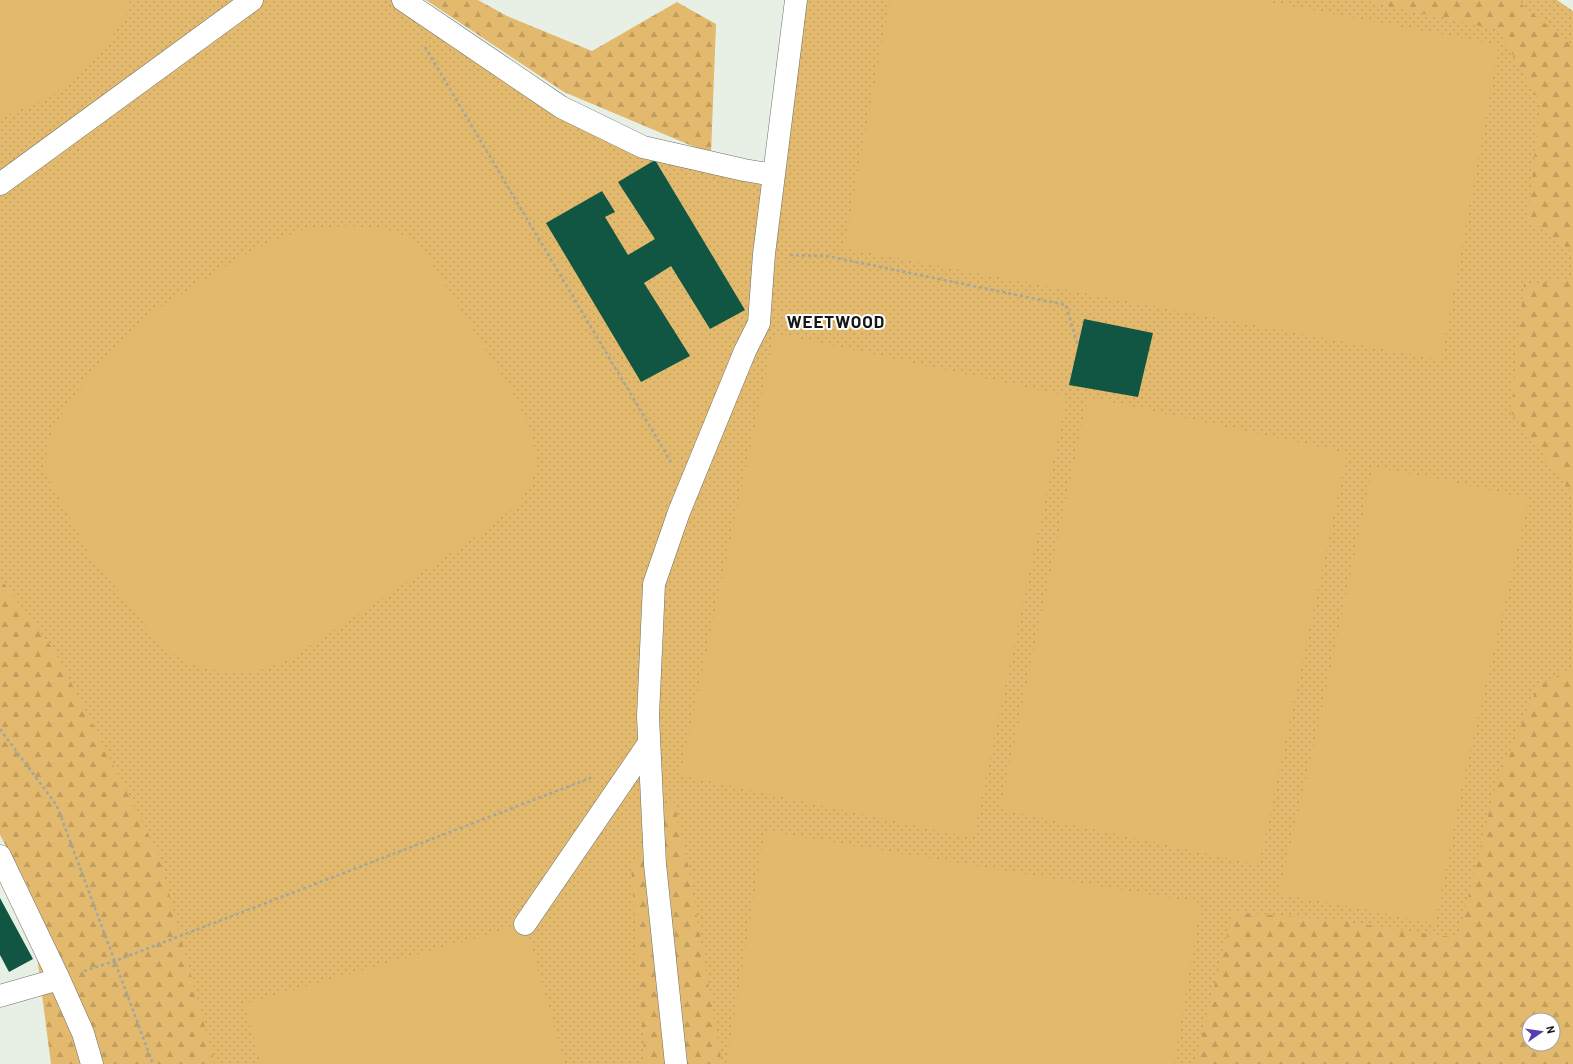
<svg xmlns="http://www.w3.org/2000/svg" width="1573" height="1064" viewBox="0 0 1573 1064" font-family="Barlow,sans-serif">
<defs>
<pattern id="grass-dots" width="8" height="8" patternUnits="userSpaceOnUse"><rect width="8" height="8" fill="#e3b96e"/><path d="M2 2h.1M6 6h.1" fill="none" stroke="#c29e5e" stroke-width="1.8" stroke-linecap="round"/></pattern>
<pattern id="forest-firs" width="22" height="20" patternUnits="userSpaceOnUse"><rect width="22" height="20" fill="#e3b96e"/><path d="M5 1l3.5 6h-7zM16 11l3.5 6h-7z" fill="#c29e5e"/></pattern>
</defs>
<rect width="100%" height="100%" fill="#e8f0e6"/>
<path fill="url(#grass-dots)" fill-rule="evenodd" d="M 0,0 L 403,0 L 643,147 L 773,175 L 796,0 L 1557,0 L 1573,11 L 1573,1064 L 148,1064 L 0,746 ZM 1529,1020 L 1553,1020 L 1553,1044 L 1529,1044 Z"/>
<path fill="url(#forest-firs)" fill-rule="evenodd" d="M 426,0 L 478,0 L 507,16 L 592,51 L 677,2 L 716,24 L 711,154 L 564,92 Z
M 1360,0 L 1516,0 L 1573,46 L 1573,252 L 1528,219 L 1540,103 L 1499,30 Z
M 1573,280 L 1573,494 L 1511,412 L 1524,284 Z
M 0,578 L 56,653 L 158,853 L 215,1064 L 51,1064 L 28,887 L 0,835 Z
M 1573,668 L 1573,1064 L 1195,1064 L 1233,912 L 1333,920 L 1458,938 L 1496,784 L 1538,686 ZM 1529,1020 L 1553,1020 L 1553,1044 L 1529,1044 Z
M 673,798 L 688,865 L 722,1064 L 645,1064 L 631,866 Z"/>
<path fill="#e3b96e" d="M 0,0 L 130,0 L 126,15 L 104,49 L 51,97 L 0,118 Z
M 890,0 L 1260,0 L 1499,45 L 1441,360 L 844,248 Z
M 345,226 C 378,228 394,226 421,246 L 516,398 L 530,430 L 537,461 L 531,484 L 518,504 L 484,531 L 288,660 L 258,671 L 219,671 L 186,663 L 160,644 L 90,555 L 45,472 L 46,456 L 52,429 L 79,389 L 116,346 L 148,315 L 249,252 L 278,239 L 305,229 Z
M 775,333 L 1067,396 L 973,838 L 680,775 Z
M 1088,397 L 1347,453 L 1259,865 L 1000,809 Z
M 1373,467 L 1454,482 L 1529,499 L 1463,781 L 1435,924 L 1359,908 L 1278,894 L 1313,751 Z
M 765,831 L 1201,903 L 1174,1064 L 726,1064 Z
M 525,924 L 565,1064 L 261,1064 L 244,1004 Z"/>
<path fill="#105642" d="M 655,160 L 745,310 L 710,329 L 671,266 L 644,283 L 690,356 L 641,382 L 546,223 L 602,191 L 615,212 L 605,217 L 628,255 L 655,239 L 618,182 Z
M 1084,319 L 1153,333 L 1138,397 L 1069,385 Z
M 0,898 L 33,959 L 9,972 L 0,955 Z"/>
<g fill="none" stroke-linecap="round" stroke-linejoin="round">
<g stroke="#697068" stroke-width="23">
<path id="minor" d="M 403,0 L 561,107 L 643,147 L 744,170 L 774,175
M 0,184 L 252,0
M 0,856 L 59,979 L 83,1033 L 92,1064
M 525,924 L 649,743
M 0,996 L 59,979
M 676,1064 L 655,864 L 648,716 L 654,584 L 679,512 L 745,351 L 759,323 L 764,254 L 796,0"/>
</g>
<path stroke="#a0a79f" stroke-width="2.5" stroke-dasharray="3 3" stroke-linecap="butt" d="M 425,47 L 671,462
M 790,255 L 827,256 L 1066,305 L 1078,346
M 0,729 L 57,806 L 153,1064
M 84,971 L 115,961 L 593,777"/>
<use href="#minor" stroke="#fff" stroke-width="22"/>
</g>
<g text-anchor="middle" stroke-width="4" stroke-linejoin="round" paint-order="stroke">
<g font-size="17" font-weight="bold" letter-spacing="1" fill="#151815" stroke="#fff">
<text x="836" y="328">WEETWOOD</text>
</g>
</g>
<g transform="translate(1541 1032) rotate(77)"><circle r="19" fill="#ffffff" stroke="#a1a3a1"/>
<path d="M0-3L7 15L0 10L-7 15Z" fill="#583db5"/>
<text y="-6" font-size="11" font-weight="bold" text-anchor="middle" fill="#151815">N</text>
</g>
</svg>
